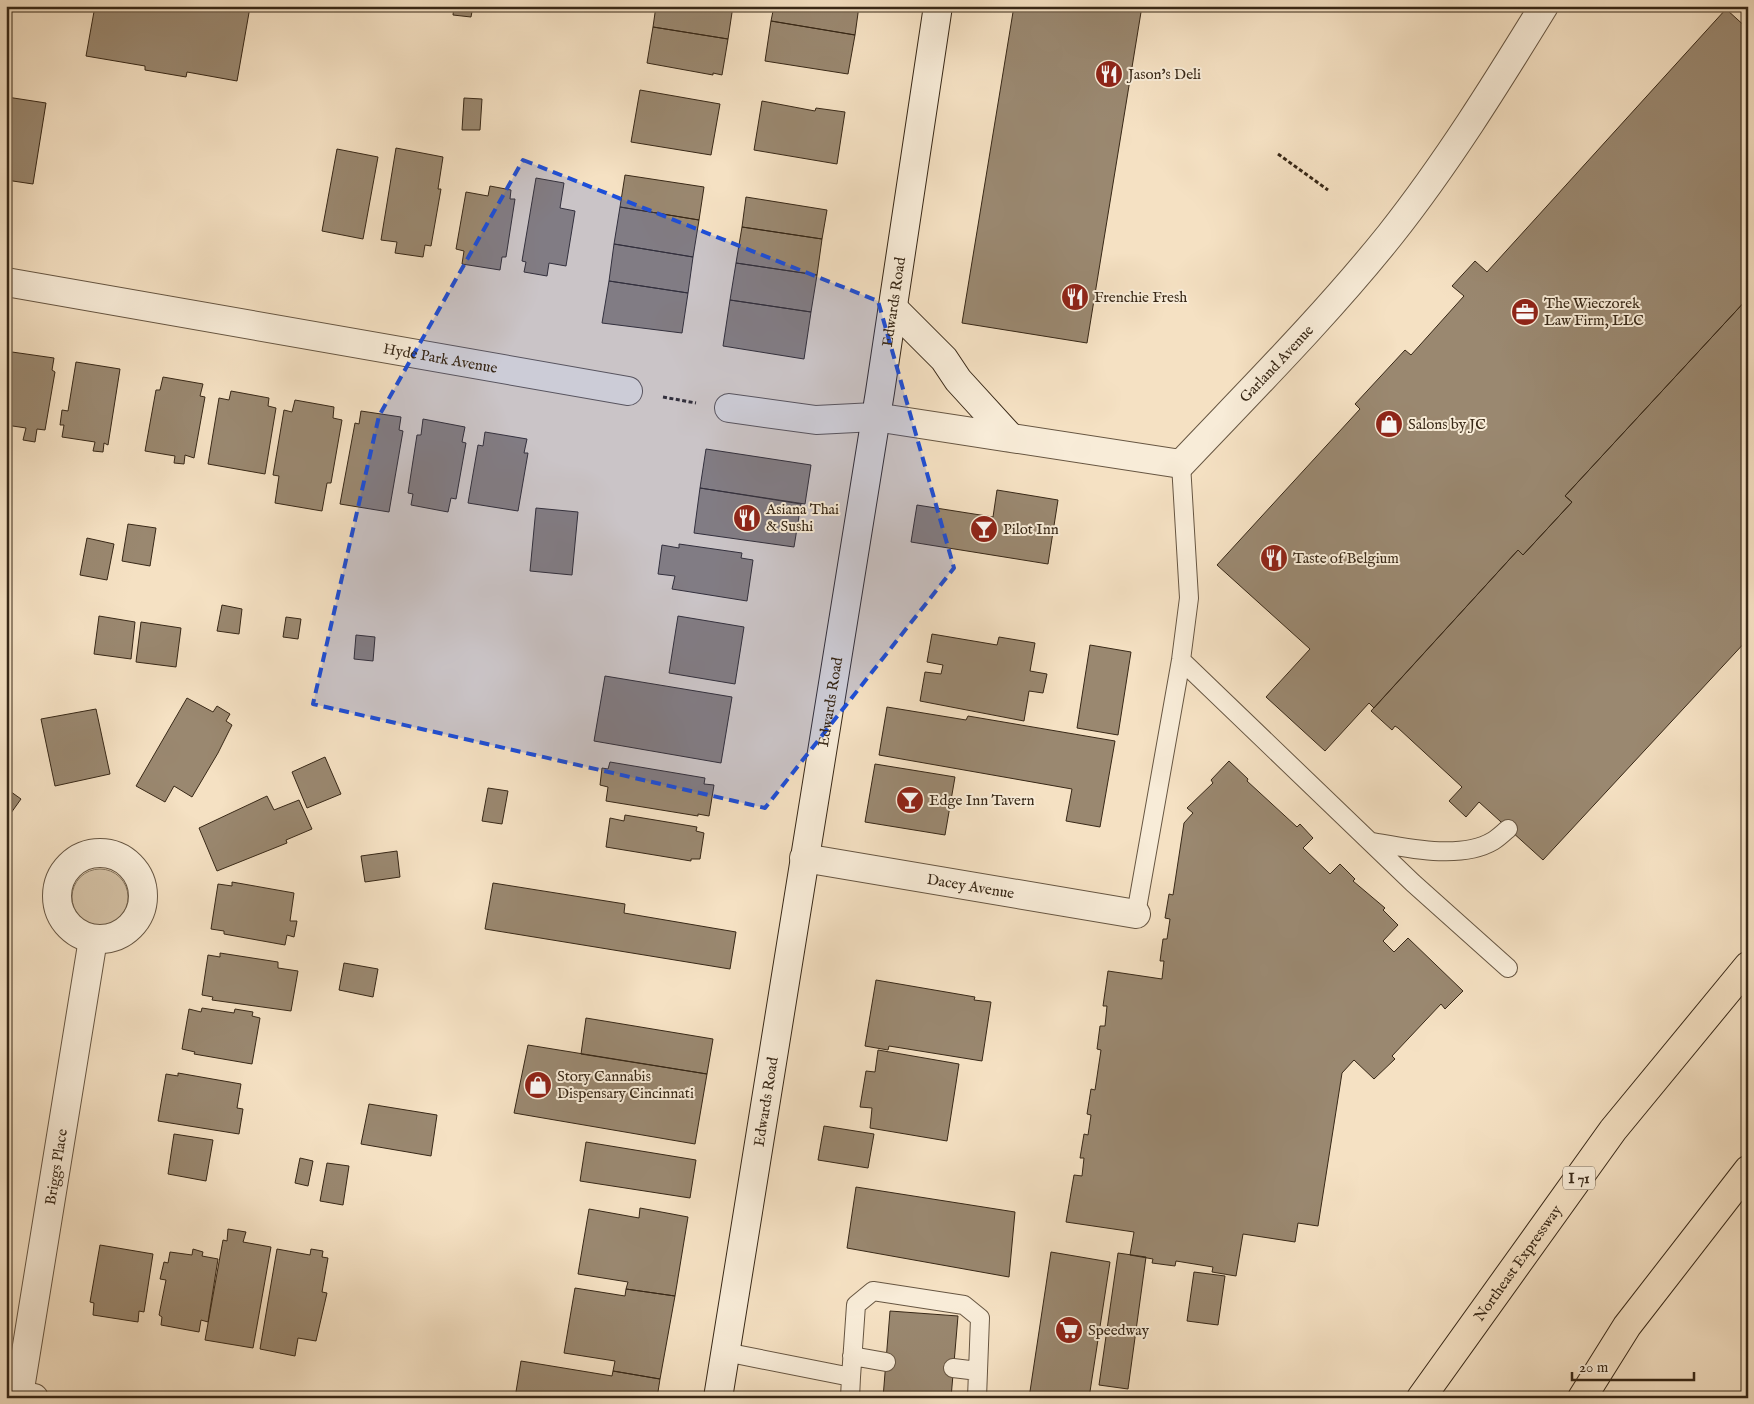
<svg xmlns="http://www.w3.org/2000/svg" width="1754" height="1404" viewBox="0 0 1754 1404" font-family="'IM FELL English',serif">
<rect width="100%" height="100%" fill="#f5e1c3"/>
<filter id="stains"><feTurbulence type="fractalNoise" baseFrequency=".004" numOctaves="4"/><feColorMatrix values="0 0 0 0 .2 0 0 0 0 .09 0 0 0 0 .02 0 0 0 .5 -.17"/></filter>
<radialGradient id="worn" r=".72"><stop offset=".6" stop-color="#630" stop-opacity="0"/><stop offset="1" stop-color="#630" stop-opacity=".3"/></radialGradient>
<path fill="#d5c2a6" stroke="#86755e" d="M72 897a28 28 0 1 1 56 0a28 28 0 1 1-56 0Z"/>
<path fill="#9a8870" stroke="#382817" d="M 95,6 L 250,7 L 237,81 L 187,72 L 186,77 L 145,70 L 145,66 L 86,56 Z
M 454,6 L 473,6 L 471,17 L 453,15 Z
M 656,6 L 733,6 L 728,39 L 653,27 Z
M 774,6 L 859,6 L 855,35 L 771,21 Z
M 1014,6 L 1142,6 L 1087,343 L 962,323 Z
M 1726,9 L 1748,29 L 1748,298 L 1565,496 L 1572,502 L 1523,555 L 1518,550 L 1374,708 L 1369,703 L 1325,751 L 1266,697 L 1310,649 L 1217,565 L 1360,409 L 1355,404 L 1405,350 L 1411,355 L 1464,296 L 1452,286 L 1475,261 L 1487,272 Z
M 771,21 L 855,35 L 848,74 L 765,61 Z
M 653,27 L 728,39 L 722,75 L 713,73 L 713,75 L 647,63 Z
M 640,90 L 720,104 L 711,155 L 631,142 Z
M 7,97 L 46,103 L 33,184 L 6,180 Z
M 464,98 L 482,99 L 480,130 L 462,130 Z
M 762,101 L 815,111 L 816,108 L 845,112 L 837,164 L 754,150 Z
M 396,148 L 443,157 L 438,189 L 441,189 L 431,246 L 425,245 L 423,257 L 395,253 L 397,242 L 381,240 Z
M 337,149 L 378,157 L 363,239 L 322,231 Z
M 625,175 L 704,187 L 699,220 L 620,207 Z
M 536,178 L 564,183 L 560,208 L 575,211 L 566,266 L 549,263 L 547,276 L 524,272 L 526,262 L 522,261 Z
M 490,186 L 511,190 L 510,199 L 515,199 L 506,257 L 502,257 L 500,270 L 462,264 L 464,251 L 456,249 L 466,192 L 488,196 Z
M 746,197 L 827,210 L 822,239 L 742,227 Z
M 620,207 L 699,220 L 693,257 L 614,244 Z
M 742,227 L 822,239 L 817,275 L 736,263 Z
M 614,244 L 693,257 L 688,293 L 609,281 Z
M 736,263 L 817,275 L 811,312 L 730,300 Z
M 609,281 L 688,293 L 682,333 L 602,323 Z
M 1748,298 L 1748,639 L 1543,860 L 1479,802 L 1466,817 L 1449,801 L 1462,787 L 1398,728 L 1395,726 L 1392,730 L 1371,711 L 1518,550 L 1523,555 L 1572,502 L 1565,496 Z
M 730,300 L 811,312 L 804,359 L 723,346 Z
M 12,352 L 54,358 L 52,370 L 55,372 L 45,430 L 37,429 L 35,442 L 23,440 L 26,428 L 6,425 L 6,369 L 7,364 L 10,365 Z
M 76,362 L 120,369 L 108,445 L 104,443 L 103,452 L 93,451 L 95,442 L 62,437 L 64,425 L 60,425 L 62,410 L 68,411 Z
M 163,377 L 203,384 L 200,396 L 205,397 L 194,458 L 185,455 L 184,464 L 174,463 L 175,456 L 145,451 L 156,390 L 160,390 Z
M 231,391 L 269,398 L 268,406 L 276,408 L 265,474 L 208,464 L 219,398 L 229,400 Z
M 295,400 L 334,407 L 333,418 L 342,420 L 331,483 L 327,483 L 322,511 L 275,503 L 279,476 L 273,475 L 284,410 L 292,412 Z
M 361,411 L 401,417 L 399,430 L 403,431 L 389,512 L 340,504 L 355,423 L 359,424 Z
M 423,419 L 465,427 L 462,442 L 466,443 L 456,499 L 451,498 L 448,512 L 411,505 L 413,494 L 408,493 L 417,435 L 421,435 Z
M 485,432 L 527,439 L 524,453 L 528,453 L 518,511 L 468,503 L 478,445 L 483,446 Z
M 706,449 L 811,465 L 805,504 L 700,488 Z
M 700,488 L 801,504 L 794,547 L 694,533 Z
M 997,490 L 1058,500 L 1048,564 L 911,542 L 917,505 L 993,517 Z
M 536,508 L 578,512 L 572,575 L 530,571 Z
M 128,524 L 156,528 L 150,566 L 122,561 Z
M 87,538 L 114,544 L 107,580 L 80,575 Z
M 679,544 L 742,553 L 741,558 L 753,560 L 747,601 L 672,589 L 675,576 L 658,574 L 662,545 L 679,548 Z
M 222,605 L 242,609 L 239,634 L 217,631 Z
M 99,616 L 135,622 L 131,659 L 94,654 Z
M 678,616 L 744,627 L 735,684 L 669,673 Z
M 286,617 L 301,619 L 298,639 L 283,637 Z
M 141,622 L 181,628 L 176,667 L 136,662 Z
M 932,634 L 997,645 L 999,637 L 1035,643 L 1030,671 L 1047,674 L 1043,693 L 1029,691 L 1024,721 L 920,701 L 925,672 L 941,674 L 943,665 L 927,662 Z
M 356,635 L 375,637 L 373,661 L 354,659 Z
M 1090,645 L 1131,652 L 1118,735 L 1077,728 Z
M 605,676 L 732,697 L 721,763 L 594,741 Z
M 187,698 L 213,712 L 217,706 L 230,714 L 226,721 L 232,725 L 218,753 L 192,797 L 174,786 L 165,802 L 136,786 Z
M 887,707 L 966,720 L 968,716 L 1115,741 L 1100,827 L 1066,821 L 1072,789 L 879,755 Z
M 96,709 L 110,774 L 55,786 L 41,719 Z
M 325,757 L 341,794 L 307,808 L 292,772 Z
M 1229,761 L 1248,779 L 1247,781 L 1297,827 L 1300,824 L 1313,838 L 1303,848 L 1330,874 L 1340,864 L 1355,879 L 1353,881 L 1385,908 L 1383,910 L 1398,925 L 1383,941 L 1394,952 L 1408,938 L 1463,991 L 1445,1009 L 1441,1004 L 1392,1056 L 1395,1059 L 1374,1079 L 1354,1060 L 1342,1073 L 1318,1226 L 1298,1223 L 1295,1242 L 1243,1234 L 1236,1276 L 1212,1272 L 1213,1267 L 1176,1261 L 1175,1266 L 1152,1263 L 1153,1259 L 1130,1255 L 1134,1232 L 1066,1222 L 1074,1175 L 1082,1176 L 1084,1158 L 1080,1158 L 1084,1134 L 1088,1135 L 1091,1115 L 1087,1114 L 1091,1089 L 1095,1090 L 1101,1050 L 1097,1049 L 1100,1026 L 1105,1026 L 1107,1006 L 1103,1006 L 1108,971 L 1162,979 L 1164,961 L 1160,961 L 1163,939 L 1167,939 L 1170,919 L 1165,918 L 1169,894 L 1173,895 L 1184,823 L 1193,813 L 1187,808 L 1213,783 L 1211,780 Z
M 610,762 L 705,778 L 704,784 L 714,785 L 709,816 L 698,814 L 698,816 L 606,801 L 608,787 L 600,785 L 602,768 L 608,769 Z
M 875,764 L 955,777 L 945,835 L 865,822 Z
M 6,782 L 11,785 L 7,789 L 21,799 L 6,820 Z
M 488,788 L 508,791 L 502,824 L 482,821 Z
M 267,796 L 274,810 L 299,800 L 312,829 L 286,840 L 287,843 L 217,871 L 199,828 Z
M 625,815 L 697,827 L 696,831 L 704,833 L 700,859 L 691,859 L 691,861 L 606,847 L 610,818 L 624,821 Z
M 397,851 L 400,877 L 365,882 L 361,856 Z
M 232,882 L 294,893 L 290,921 L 297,921 L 294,937 L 287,935 L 285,945 L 224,934 L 224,931 L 211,929 L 218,884 L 232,886 Z
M 493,883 L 625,904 L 624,913 L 736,932 L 730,969 L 485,929 Z
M 220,953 L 278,962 L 278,968 L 298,971 L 291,1011 L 212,1000 L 213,997 L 202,995 L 208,955 L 220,957 Z
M 344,963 L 378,969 L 373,997 L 339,990 Z
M 876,980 L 975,997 L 974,1000 L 991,1002 L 982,1061 L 889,1046 L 888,1050 L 865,1046 Z
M 202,1008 L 234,1013 L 235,1009 L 253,1012 L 252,1016 L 260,1018 L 252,1064 L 194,1054 L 195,1052 L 182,1049 L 189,1009 L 201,1012 Z
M 586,1018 L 713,1039 L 707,1074 L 581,1054 Z
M 528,1045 L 707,1074 L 695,1144 L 514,1113 Z
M 878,1050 L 959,1064 L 947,1141 L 870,1128 L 872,1108 L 860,1107 L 866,1071 L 875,1072 Z
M 178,1073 L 241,1084 L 237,1108 L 243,1109 L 239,1134 L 158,1121 L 166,1074 L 178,1076 Z
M 369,1104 L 437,1115 L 431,1156 L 361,1144 Z
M 824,1126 L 874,1134 L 868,1168 L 818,1160 Z
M 174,1134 L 213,1140 L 206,1181 L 168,1174 Z
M 586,1142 L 696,1160 L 690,1198 L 580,1181 Z
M 300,1158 L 313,1161 L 308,1186 L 295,1183 Z
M 327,1163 L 349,1166 L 343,1205 L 320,1201 Z
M 856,1187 L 1015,1212 L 1009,1277 L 847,1248 Z
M 640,1208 L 688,1217 L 675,1296 L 626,1289 L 628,1282 L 578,1274 L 589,1209 L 639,1218 Z
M 228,1229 L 246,1232 L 243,1242 L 271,1247 L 253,1348 L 205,1340 L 223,1240 L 227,1241 Z
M 100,1245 L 153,1254 L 144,1312 L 139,1311 L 138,1322 L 93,1315 L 94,1303 L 90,1302 Z
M 193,1249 L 203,1252 L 202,1256 L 218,1259 L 208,1322 L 201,1320 L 199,1332 L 161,1325 L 162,1317 L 159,1315 L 166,1280 L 160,1279 L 164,1262 L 168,1263 L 170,1252 L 192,1255 Z
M 277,1249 L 310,1255 L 311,1249 L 323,1251 L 322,1257 L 328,1258 L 322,1292 L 327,1293 L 316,1341 L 298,1338 L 295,1356 L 260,1349 Z
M 1051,1252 L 1110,1262 L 1089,1398 L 1029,1398 Z
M 1118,1253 L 1146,1257 L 1128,1389 L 1099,1385 Z
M 1194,1272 L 1225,1276 L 1218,1325 L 1187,1321 Z
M 575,1288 L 625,1296 L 626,1289 L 675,1296 L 660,1379 L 613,1371 L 615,1361 L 564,1353 Z
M 890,1311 L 958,1316 L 951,1398 L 883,1398 Z
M 521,1361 L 612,1376 L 613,1371 L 660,1379 L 657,1398 L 515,1398 Z"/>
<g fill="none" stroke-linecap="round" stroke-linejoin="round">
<g stroke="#675642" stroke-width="20">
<path id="service" d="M 1181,660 L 1413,883 L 1508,968
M 1373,842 C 1407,848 1461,860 1493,841 C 1498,838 1503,833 1508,829
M 1136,914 L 1181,660 L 1189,598 L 1181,464
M 725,1352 L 851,1377 L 850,1398
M 852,1356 L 886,1362
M 953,1368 L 978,1371
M 851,1377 L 856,1305 L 873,1291 L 964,1305 L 980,1318 L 977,1398"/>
</g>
<g stroke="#675642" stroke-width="30">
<g id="minor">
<path id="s1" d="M 6,282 L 628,391"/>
<path id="s2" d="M 729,408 L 816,420 L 875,417 L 1181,464 C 1252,389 1326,315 1390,235 C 1447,163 1496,84 1544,6"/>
<circle cx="100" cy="896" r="43"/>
<path id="s3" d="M 804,858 L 1136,914"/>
<path id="s4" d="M 19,1395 L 93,939"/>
</g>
</g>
<g stroke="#675642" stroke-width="30">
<path id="tertiary" d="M 6,1393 L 34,1398"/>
</g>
<g stroke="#382817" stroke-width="30">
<g id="secondary">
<path d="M 893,308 L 944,359 L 958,380 L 1010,437"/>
<path id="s5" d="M 718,1398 L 880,392 L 938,6"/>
</g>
</g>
<g stroke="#382817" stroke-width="30">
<g id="motorway">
<path id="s6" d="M 1421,1398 L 1613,1130 L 1748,966"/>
<path d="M 1582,1398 L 1627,1326 L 1748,1170"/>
</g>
</g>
<path stroke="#382817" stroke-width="3" stroke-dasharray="4 2.5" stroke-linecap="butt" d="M 1278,154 L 1328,190
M 663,397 L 696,403"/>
<use href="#service" stroke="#f8ecd8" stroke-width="18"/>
<use href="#minor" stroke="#f8ecd8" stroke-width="28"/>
<use href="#tertiary" stroke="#f8ecd8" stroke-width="28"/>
<use href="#secondary" stroke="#f8ecd8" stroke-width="28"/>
<use href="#motorway" stroke="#f5e1c3" stroke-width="28"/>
</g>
<path fill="#1d4ed8" fill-opacity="0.2" stroke="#1d4ed8" stroke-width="4" stroke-dasharray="10 6" stroke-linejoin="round" d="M 523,160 L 878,301 L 954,568 L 765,808 L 313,704 L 379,416 Z"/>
<defs>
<g id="restaurant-disc" transform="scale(1.4375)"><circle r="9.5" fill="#8f2418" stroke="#f8ecd8"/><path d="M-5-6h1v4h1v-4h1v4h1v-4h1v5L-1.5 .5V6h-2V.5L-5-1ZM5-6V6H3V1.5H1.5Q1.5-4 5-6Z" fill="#fff"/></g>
<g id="office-disc" transform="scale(1.4375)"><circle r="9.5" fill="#8f2418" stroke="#f8ecd8"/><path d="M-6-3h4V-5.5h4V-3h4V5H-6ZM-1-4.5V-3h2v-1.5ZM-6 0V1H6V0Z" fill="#fff"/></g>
<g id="shop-disc" transform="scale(1.4375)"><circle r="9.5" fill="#8f2418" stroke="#f8ecd8"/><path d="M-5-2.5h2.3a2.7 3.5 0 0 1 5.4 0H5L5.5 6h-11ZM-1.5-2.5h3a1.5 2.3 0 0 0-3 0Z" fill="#fff"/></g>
<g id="bar-disc" transform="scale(1.4375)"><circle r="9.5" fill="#8f2418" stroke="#f8ecd8"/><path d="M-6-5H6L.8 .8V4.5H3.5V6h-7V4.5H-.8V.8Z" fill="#fff"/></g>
<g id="supermarket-disc" transform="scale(1.4375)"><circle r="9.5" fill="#8f2418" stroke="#f8ecd8"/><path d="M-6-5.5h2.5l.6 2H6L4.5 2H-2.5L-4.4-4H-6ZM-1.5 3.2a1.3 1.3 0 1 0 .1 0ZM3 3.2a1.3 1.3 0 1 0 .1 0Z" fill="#fff"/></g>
</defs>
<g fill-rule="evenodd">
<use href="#restaurant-disc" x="1109" y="74"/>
<use href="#restaurant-disc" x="1075" y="297"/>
<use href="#office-disc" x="1525" y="312"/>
<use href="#shop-disc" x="1389" y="424"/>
<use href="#restaurant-disc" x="747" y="518"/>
<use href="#bar-disc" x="984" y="529"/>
<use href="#restaurant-disc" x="1274" y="558"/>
<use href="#bar-disc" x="910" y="800"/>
<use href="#shop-disc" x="538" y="1085"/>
<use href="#supermarket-disc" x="1069" y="1330"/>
</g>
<g text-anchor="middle" stroke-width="4" stroke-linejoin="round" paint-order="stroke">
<rect fill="#f8ecd8" stroke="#726351" stroke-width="1" x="1563" y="1166.5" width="32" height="23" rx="4"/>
<g font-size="14" font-weight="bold" fill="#382817">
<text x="1579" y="1183">I 71</text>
</g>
<g font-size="15" fill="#382817" stroke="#f8ecd8" text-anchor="start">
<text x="1128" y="79">Jason's Deli</text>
<text x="1094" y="302">Frenchie Fresh</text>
<text x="1544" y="308">The Wieczorek<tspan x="1544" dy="17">Law Firm, LLC</tspan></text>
<text x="1408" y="429">Salons by JC</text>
<text x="766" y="514">Asiana Thai<tspan x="766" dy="17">&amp; Sushi</tspan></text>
<text x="1003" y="534">Pilot Inn</text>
<text x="1293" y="563">Taste of Belgium</text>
<text x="929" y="805">Edge Inn Tavern</text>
<text x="557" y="1081">Story Cannabis<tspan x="557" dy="17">Dispensary Cincinnati</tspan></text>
<text x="1088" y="1335">Speedway</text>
</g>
<g font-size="15" fill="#382817" stroke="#f8ecd8">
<text dy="5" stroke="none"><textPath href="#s5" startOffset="1110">Edwards Road</textPath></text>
<text dy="5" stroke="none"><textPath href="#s1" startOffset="441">Hyde Park Avenue</textPath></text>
<text dy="5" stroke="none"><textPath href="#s2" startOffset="595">Garland Avenue</textPath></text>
<text dy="5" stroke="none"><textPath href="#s5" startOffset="705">Edwards Road</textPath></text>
<text dy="5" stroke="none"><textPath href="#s3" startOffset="169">Dacey Avenue</textPath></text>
<text dy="5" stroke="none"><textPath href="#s5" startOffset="300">Edwards Road</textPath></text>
<text dy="5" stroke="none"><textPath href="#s4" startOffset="231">Briggs Place</textPath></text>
<text dy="5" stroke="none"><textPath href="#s6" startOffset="166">Northeast Expressway</textPath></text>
</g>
</g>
<rect width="1754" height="1404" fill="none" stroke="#f5e1c3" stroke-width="25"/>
<rect x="8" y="8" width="1739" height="1389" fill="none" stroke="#382817" stroke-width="2.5"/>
<rect x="12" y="12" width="1729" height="1379" fill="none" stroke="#382817"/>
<path d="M1572 1372v8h122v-8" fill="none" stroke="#382817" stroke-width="2.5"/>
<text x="1579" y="1372" font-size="15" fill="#382817" stroke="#f8ecd8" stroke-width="4" paint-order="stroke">20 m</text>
<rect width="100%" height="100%" filter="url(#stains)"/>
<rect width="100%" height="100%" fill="url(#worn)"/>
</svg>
